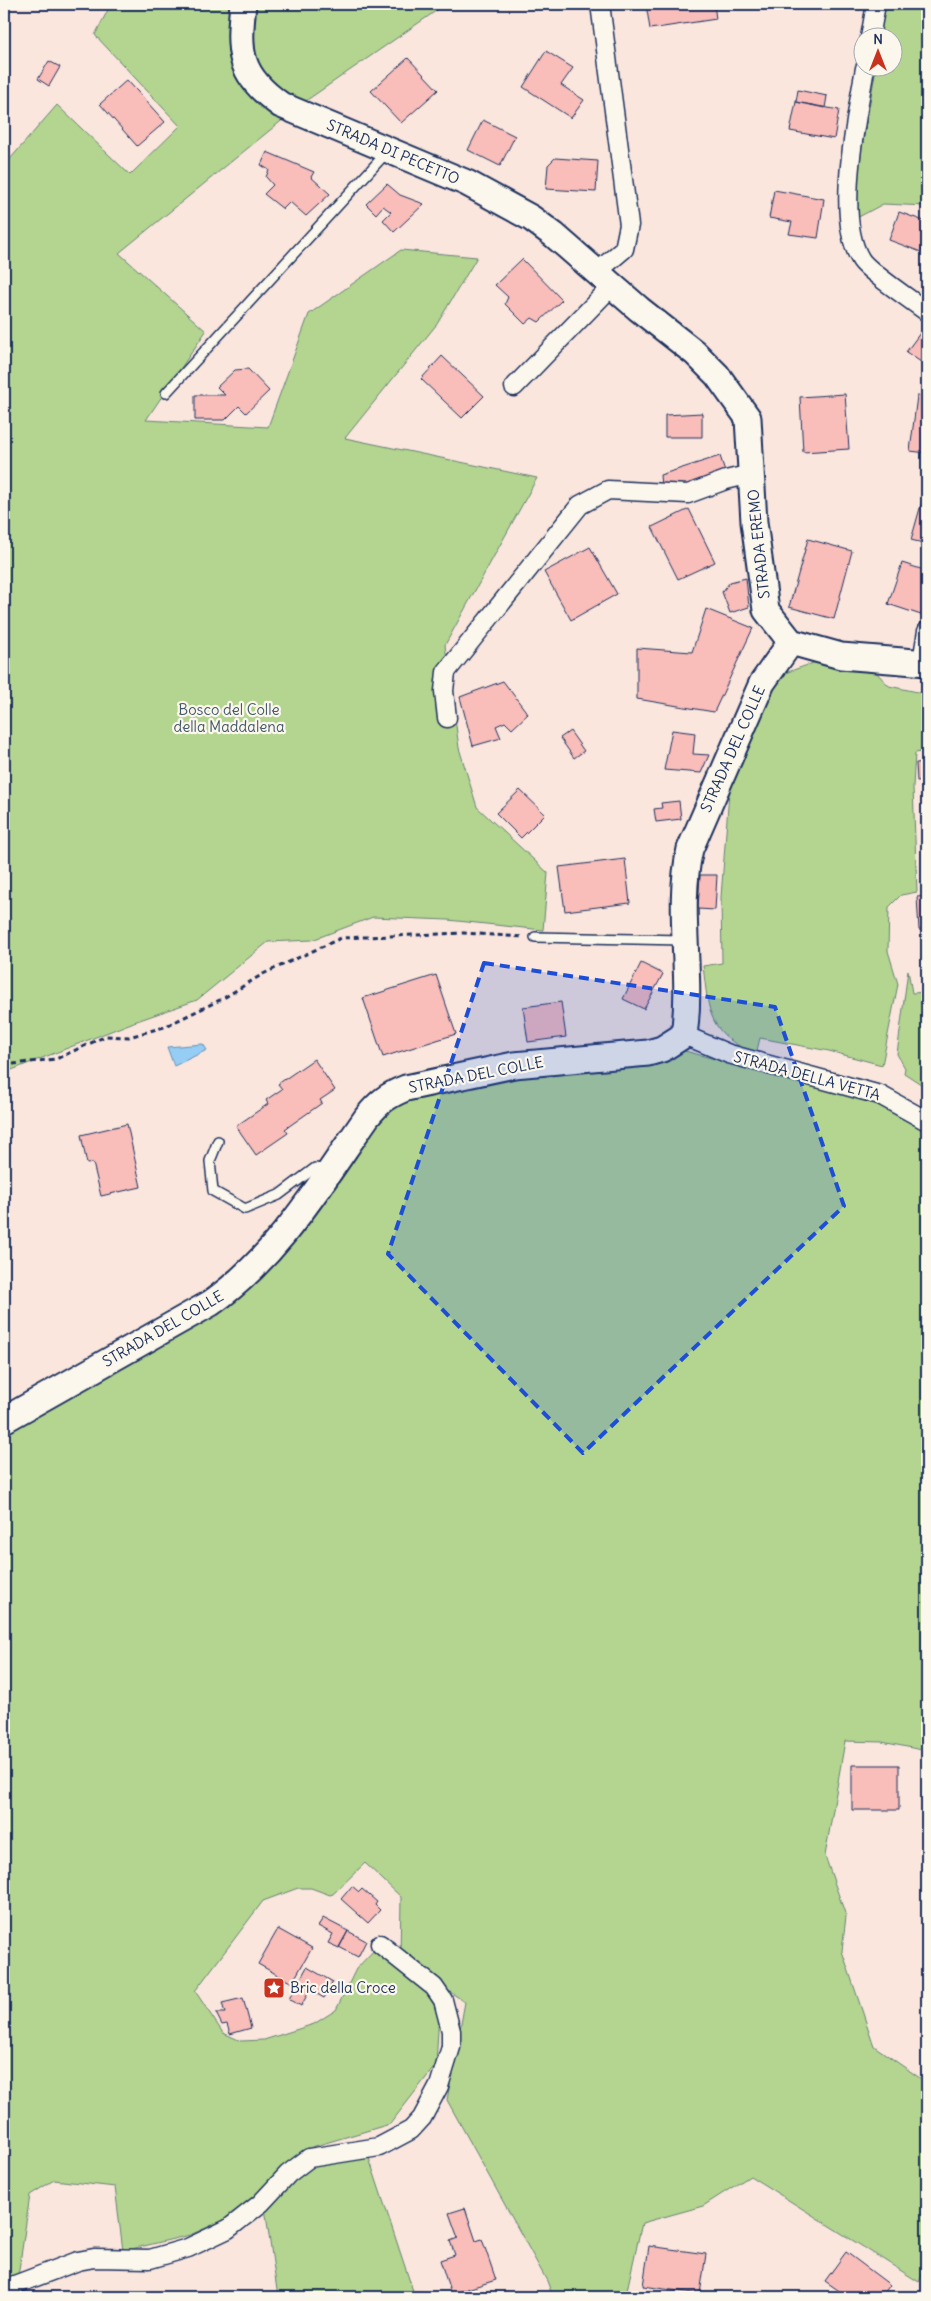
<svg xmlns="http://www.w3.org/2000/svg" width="931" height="2301" viewBox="0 0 931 2301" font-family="Delius,sans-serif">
<rect width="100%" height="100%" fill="#fae6dd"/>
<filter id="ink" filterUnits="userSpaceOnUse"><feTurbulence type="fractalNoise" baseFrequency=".02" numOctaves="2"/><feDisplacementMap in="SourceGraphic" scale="10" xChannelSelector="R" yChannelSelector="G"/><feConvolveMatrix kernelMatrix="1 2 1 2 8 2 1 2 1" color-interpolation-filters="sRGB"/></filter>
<g filter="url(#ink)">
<path fill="#b3d58f" stroke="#678276" d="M 111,4 L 446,4 L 307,100 L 119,253 L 206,331 L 146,420 L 268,427 L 309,314 L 401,250 L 477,257 L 437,324 L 345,438 L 537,478 L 445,645 L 459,748 L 477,807 L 548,873 L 543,930 L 448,920 L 373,917 L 312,940 L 268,942 L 197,1000 L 134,1022 L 4,1073 L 4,166 L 57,105 L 130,175 L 180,126 L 95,35 Z
M 884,4 L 927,6 L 927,206 L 883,204 L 853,220 L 860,159 L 876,68 L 894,68 L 894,38 L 880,37 Z
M 816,662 L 875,671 L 889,686 L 927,694 L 927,751 L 915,753 L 913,787 L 917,892 L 901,895 L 889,907 L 888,951 L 898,984 L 882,1065 L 829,1051 L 760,1038 L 756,1055 C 708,1033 709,1014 703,966 L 722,963 L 721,897 L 730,780 L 757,711 L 785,673 Z
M 908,970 L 912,993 L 927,992 L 927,1088 L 904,1073 L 905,1068 L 897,1054 Z
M 685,1051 L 879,1103 L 927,1130 L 927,1751 L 882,1742 L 845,1741 L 825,1856 L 846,1916 L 842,1951 L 874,2046 L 927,2083 L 927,2265 L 919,2282 L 750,2176 L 703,2206 L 642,2223 L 627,2290 L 633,2297 L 553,2297 L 547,2281 L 447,2100 L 465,2002 L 400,1958 L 401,1897 L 365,1863 L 333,1894 L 330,1895 L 311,1888 L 298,1888 L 263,1901 L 195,1991 L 223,2033 L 241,2041 L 264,2040 L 314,2024 L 336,2010 L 356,1969 L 377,1947 L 424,1988 L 439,2013 L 436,2065 L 390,2124 L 305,2149 L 256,2206 L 190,2235 L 123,2251 L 115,2187 L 54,2180 L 30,2195 L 15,2297 L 4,2297 L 4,1417 L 268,1268 L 384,1109 L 448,1089 L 539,1071 Z
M 369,2158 L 415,2297 L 278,2297 L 265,2208 L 312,2164 Z"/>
<path fill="#95cdf4" stroke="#648eb8" d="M 203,1044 L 207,1050 L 174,1066 L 167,1047 Z"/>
<path fill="#f9bdba" stroke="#1b2f5e" d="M 646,4 L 714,4 L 716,19 L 650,29 Z
M 546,51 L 573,68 L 561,85 L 584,100 L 571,118 L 523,87 Z
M 408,58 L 438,90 L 401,123 L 371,91 Z
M 49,61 L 60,67 L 49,86 L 38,79 Z
M 127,80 L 165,122 L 137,146 L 100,104 Z
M 798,90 L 827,96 L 825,108 L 796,102 Z
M 796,102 L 839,110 L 834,139 L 790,131 Z
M 483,120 L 515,136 L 500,166 L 468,150 Z
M 267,152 L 314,172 L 311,177 L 330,194 L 306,216 L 290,202 L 283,209 L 264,194 L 273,185 L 266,177 L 269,170 L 261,165 Z
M 555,158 L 598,161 L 596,192 L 546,189 L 548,165 Z
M 387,184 L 400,195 L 424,204 L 394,232 L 383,220 L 391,212 L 383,206 L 376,214 L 366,204 Z
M 774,190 L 824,199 L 818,238 L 789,234 L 792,222 L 769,218 Z
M 899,212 L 927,222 L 927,234 L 921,252 L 889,240 Z
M 522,259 L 562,300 L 539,322 L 532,318 L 525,324 L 505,304 L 508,297 L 495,285 Z
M 923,329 L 927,332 L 927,366 L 906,352 Z
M 442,356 L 484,396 L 462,418 L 421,379 Z
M 248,369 L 269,391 L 246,413 L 239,406 L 225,420 L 195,420 L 195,395 L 225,395 L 217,387 L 235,370 Z
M 845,394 L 849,449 L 803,452 L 800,397 Z
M 917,396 L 927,397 L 927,453 L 910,451 Z
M 702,413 L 702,437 L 665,437 L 665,415 Z
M 720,456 L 725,471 L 683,487 L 661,487 L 660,475 Z
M 924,494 L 927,495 L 927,544 L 911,540 Z
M 689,509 L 715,562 L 678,579 L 652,527 Z
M 808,539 L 852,551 L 834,619 L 789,607 Z
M 590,547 L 617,594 L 571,620 L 544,572 Z
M 902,563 L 927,571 L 927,596 L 921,615 L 888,604 Z
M 746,578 L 749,607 L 730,613 L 722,592 L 730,582 Z
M 706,609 L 753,628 L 714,712 L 637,699 L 637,648 L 692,652 Z
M 503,681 L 528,714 L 512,729 L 505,722 L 496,726 L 501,738 L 473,746 L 460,697 Z
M 672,730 L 695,733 L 693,754 L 709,755 L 701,773 L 664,770 Z
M 570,731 L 584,751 L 574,758 L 560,738 Z
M 927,762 L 927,780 L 917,781 L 916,763 Z
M 520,790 L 545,814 L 521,838 L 496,813 Z
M 679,801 L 681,819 L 656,822 L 654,809 L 662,808 L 661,803 Z
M 625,859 L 630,903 L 565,911 L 559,867 Z
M 700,875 L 717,875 L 715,910 L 698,909 Z
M 927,896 L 927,930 L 919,930 L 917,897 Z
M 641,963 L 663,974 L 644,1009 L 623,999 Z
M 436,975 L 456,1034 L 383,1057 L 363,998 Z
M 561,1002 L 566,1037 L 528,1042 L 523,1007 Z
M 314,1059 L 335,1090 L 320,1100 L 322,1103 L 285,1129 L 288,1133 L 256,1155 L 236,1126 L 268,1104 L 266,1100 L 282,1089 L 278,1084 Z
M 127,1124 L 141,1187 L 101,1196 L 93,1163 L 87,1164 L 81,1135 Z
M 852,1765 L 899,1765 L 899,1810 L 852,1810 Z
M 352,1886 L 359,1892 L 362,1889 L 377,1902 L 375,1905 L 380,1910 L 368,1923 L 341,1899 Z
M 323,1918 L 348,1931 L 339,1948 L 328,1943 L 333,1934 L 318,1926 Z
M 278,1929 L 312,1948 L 292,1983 L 258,1964 Z
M 348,1931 L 366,1941 L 358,1957 L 339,1947 Z
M 307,1967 L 333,1982 L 324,1998 L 310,1990 L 301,2006 L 289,1999 Z
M 243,1998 L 251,2028 L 230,2034 L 227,2024 L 222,2025 L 216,2013 L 225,2013 L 222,2003 Z
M 465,2208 L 476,2241 L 482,2239 L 496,2280 L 451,2294 L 440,2260 L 455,2255 L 450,2241 L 458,2238 L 449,2213 Z
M 649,2246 L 706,2254 L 700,2294 L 643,2286 Z
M 846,2252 L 890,2285 L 881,2297 L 848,2297 L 825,2281 Z"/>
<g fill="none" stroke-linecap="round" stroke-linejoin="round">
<g stroke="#1b2f5e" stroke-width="12">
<path id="lane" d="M 166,393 L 388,151
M 535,937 L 683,940
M 218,1141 L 210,1161 L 213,1191 L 245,1209 L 279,1195 L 315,1168 L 327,1170"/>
</g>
<g stroke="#1b2f5e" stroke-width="21">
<path id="street" d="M 870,38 L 876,4
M 865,68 C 857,117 834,218 861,260 C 868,271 914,302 927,312
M 597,272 L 624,249 L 629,225 L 600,4
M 514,387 L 612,286
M 922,662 L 927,631
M 447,718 L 444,691 L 446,672 L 580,505 L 608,490 L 688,494 L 726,480 L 751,474
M 684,1035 L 729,1054 L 880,1095 L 927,1121
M 4,2289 L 78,2261 L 94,2258 L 150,2259 L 188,2248 L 228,2229 L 261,2203 L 288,2174 L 309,2158 L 379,2147 L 411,2130 L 422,2118 L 439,2086 L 451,2047 L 451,2031 L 443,2000 L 434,1987 L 380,1944"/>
</g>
<g stroke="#1b2f5e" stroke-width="29">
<path id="secondary" d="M 243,4 C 238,52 238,75 281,105 L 467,183 L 531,218 L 554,235 L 639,309 L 695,353 L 717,375 L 748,418 L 754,522 L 766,610 L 791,642 L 841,656 L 927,663
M 4,1420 L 211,1303 C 279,1255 320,1184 367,1117 C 379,1102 388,1095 406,1088 L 514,1065 L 648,1053 L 662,1049 L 684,1035 C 693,973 676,910 690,849 L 762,683 L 791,642"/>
</g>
<path stroke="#1b2f5e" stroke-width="3" stroke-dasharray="5 4" stroke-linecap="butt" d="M 4,1065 L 56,1059 L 106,1036 L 129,1037 L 164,1027 L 222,999 L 263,974 L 341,938 L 464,933 L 523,937"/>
<use href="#lane" stroke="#fbf7ec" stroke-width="9"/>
<use href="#street" stroke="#fbf7ec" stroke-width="18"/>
<use href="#secondary" stroke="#fbf7ec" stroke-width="25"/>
</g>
</g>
<path fill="#1d4ed8" fill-opacity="0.2" stroke="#1d4ed8" stroke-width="4" stroke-dasharray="10 6" stroke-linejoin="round" d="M 484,963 L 775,1007 L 844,1206 L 583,1453 L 388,1254 Z"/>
<defs>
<g id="sight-square" transform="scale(1.125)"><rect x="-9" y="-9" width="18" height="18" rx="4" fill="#c8321e" stroke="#fbf7ec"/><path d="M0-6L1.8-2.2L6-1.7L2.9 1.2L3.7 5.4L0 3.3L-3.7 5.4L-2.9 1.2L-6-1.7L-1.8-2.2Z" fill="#fff"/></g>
</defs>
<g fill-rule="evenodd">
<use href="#sight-square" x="274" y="1988"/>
</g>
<g text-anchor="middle" stroke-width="4.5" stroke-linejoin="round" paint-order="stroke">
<g font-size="15" fill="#1b2f5e" stroke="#fbf7ec">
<text transform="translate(393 152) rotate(23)" y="5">STRADA DI PECETTO</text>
<text transform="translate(759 544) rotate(-96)" y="5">STRADA EREMO</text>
<text transform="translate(733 749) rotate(-66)" y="5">STRADA DEL COLLE</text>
<text transform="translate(476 1075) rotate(-11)" y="5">STRADA DEL COLLE</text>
<text transform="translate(807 1076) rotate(15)" y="5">STRADA DELLA VETTA</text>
<text transform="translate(163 1329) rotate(-30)" y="5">STRADA DEL COLLE</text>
</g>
<g font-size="15" fill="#41586a" stroke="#fbf7ec">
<text x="229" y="715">Bosco del Colle<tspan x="229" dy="17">della Maddalena</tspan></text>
</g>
<g font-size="15" fill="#1b2f5e" stroke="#fbf7ec" text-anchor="start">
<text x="290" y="1993">Bric della Croce</text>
</g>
</g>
<rect width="931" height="2301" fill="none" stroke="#fbf7ec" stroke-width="20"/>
<rect x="10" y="10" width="911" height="2281" fill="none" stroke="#1b2f5e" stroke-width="2" filter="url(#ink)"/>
<g transform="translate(878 52)"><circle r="24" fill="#fbf7ec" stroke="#a1a7b3"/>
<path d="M0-4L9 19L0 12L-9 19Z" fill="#c8321e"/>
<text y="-8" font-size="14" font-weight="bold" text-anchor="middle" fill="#1b2f5e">N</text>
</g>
</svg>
